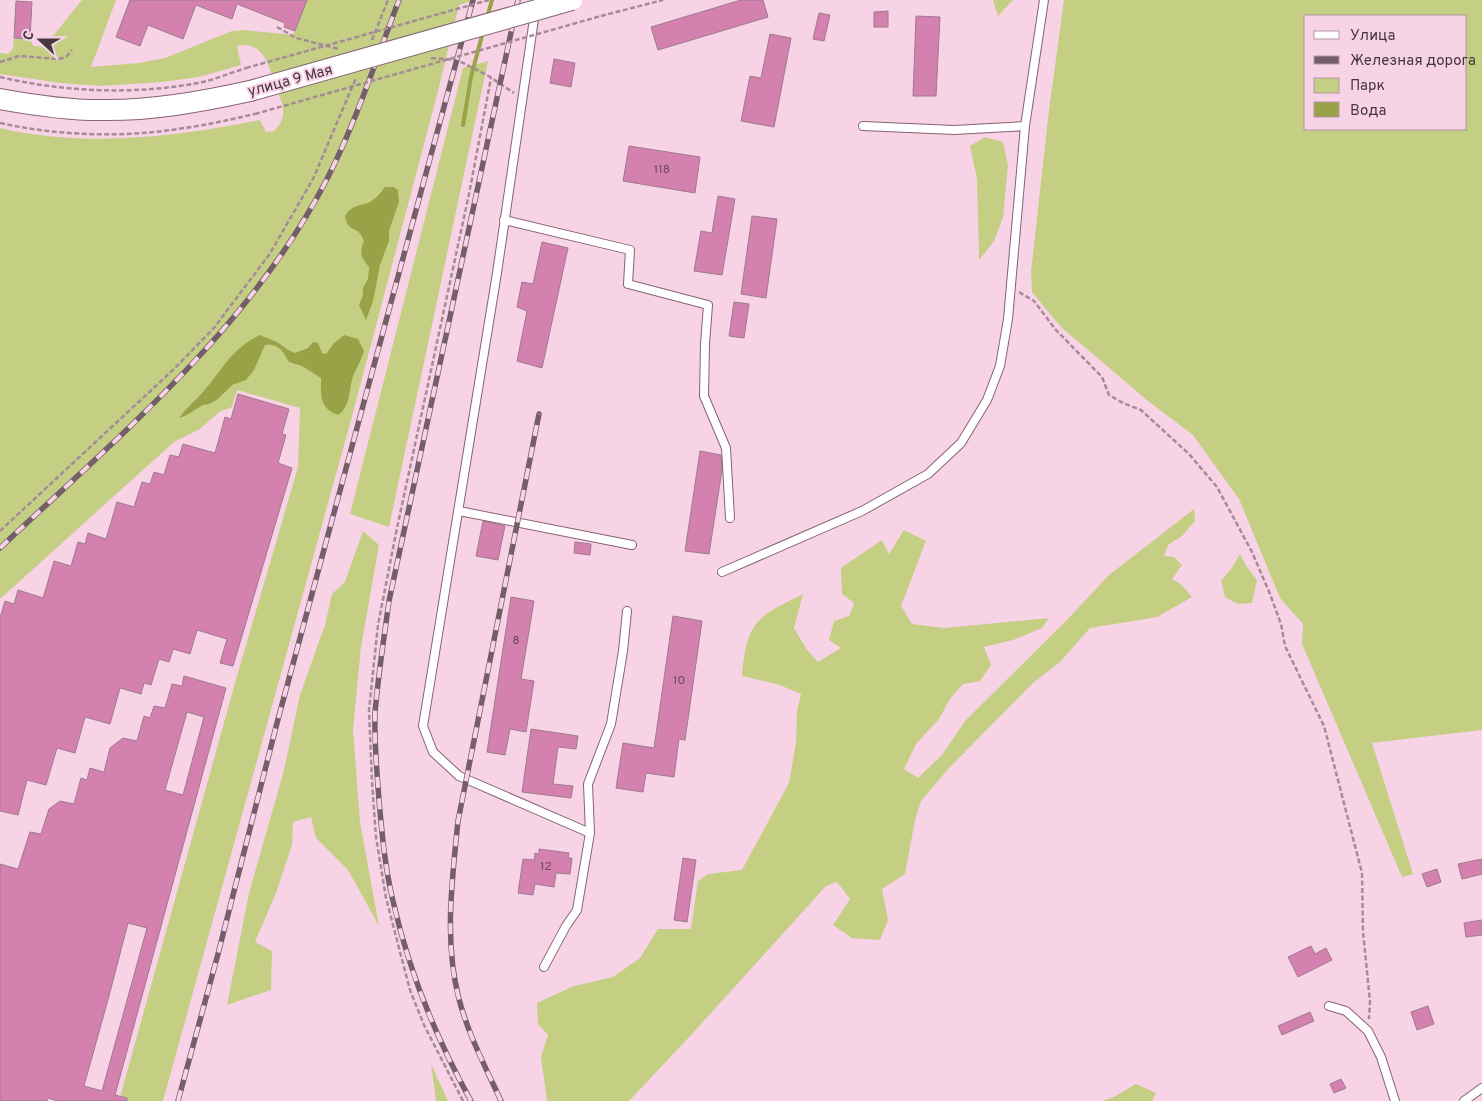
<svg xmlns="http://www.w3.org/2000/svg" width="1482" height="1101" viewBox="0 0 1482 1101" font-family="Overpass,sans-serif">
<rect width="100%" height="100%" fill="#f8d3e6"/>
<path fill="#c4cf84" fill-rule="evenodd" d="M 82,0 L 116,0 L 91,67 L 139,63 L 165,58 L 232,31 L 244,30 L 293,35 L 307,0 L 474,0 L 459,5 L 436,99 L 351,420 L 163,1101 L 119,1101 L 237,676 L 298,467 L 300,408 L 237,390 L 232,407 L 219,412 L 200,429 L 174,442 L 0,599 L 0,128 C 86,148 175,137 260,120 L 266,132 L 274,131 C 280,125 284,118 283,110 C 283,102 278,94 276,87 C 269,67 264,40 237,46 L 241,65 L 199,77 L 162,82 L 101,86 L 60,83 L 0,74 L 0,53 L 8,54 L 13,49 L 14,38 L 30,39 L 33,46 L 49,47 L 53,36 Z
M 993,0 L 1013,0 L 998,16 Z
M 1064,0 L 1482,0 L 1482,730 L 1372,743 L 1413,874 L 1402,877 L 1302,644 L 1303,624 L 1280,598 L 1239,499 L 1193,435 L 1148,401 L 1061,327 L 1032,292 L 1031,272 L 1049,110 ZM 1306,16 L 1466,16 L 1466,129 L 1306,129 Z
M 488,61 L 389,527 L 350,514 L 463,68 Z
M 985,137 L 1003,142 L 1008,166 L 1003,217 L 994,241 L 979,260 L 977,179 L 970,146 Z
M 1194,509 L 1195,521 L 1182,536 L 1168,545 L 1164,556 L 1174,557 L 1182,565 L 1172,579 L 1182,585 L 1192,597 L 1157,617 L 1090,628 L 1060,662 L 1033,683 L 949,768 L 921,801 L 915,820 L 905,874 L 882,889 L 888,920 L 880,940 L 852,938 L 833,925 L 850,899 L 837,882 L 826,886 L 692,1034 L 629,1101 L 547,1101 L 541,1057 L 548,1035 L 538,1024 L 537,1003 L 574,986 L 613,977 L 640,958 L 658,929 L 691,929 L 698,881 L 708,874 L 742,870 L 789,783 L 796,742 L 797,711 L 801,694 L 780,685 L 742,676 C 744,655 746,629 765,615 C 776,607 790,601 803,594 L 794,628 L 807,650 L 818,662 L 841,648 L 829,640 L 834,621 L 849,616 L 854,603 L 842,594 L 841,568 L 882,540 L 889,554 L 904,530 L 926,541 L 901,606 L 912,624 L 944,628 L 1049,618 L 1042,628 L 1013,640 L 984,647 L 991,665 L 980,681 L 963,684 L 950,699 L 939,719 L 916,744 L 904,769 L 918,778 L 942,755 L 965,721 L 1065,622 L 1109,575 Z
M 363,531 L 379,545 L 361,647 L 353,729 L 360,822 L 379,926 L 348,870 L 316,838 L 311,817 L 293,822 L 292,845 L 276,893 L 255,942 L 272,951 L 271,990 L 227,1005 L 249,893 L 284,770 L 300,695 L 325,625 L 332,594 L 345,582 Z
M 1240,554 L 1247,567 L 1257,580 L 1252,603 L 1238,604 L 1225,597 L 1221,581 L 1231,569 Z
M 431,1064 L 448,1101 L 436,1101 Z
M 1136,1084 L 1156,1093 L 1152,1101 L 1102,1101 L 1114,1097 Z"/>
<path fill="#98a347" d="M 385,187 L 393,187 L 398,190 L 399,202 L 389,231 L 389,241 L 380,265 L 373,301 L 366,320 L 359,305 L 363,295 L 363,288 L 368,279 L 369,267 C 361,258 359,252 364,241 C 359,228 355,232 348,225 C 346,222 346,219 345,216 C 353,204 358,207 370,202 C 376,198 381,193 385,187 Z
M 260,335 L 277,342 L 288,350 L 295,353 L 308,348 L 313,342 L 318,343 L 322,353 L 326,354 L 334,343 L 344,335 L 358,339 L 364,351 C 361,360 358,366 354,374 C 348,387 352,406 338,415 C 319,408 321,395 321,378 L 302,366 L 289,362 C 283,352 279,343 265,345 L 254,370 L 246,380 L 232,385 L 218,399 L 209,404 L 203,405 L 185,416 L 179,418 C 186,408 195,401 203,392 C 222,370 232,348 260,335 Z"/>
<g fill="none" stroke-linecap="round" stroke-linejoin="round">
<path stroke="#98a347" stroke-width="4" d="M 487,18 L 492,0
M 463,125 L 471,77 L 483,32"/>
</g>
<path fill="#d481af" stroke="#9c7b8c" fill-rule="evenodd" d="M 130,0 L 307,0 L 295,31 L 284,27 L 285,23 L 237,4 L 232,19 L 196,5 L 183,39 L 148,25 L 140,46 L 116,37 Z
M 741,0 L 763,0 L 768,17 L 658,50 L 651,27 Z
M 16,1 L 32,2 L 30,39 L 14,38 Z
M 888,11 L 888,27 L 874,27 L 874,12 Z
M 819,13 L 830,15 L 824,41 L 813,39 Z
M 916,16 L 940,17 L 936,96 L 913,96 Z
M 770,34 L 791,38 L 774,127 L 741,121 L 750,76 L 761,78 Z
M 554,59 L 575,63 L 571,87 L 550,83 Z
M 629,146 L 700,157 L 695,193 L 623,181 Z
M 718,196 L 735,199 L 722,275 L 694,271 L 701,231 L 712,233 Z
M 752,216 L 777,219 L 766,298 L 741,294 Z
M 542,242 L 568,248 L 542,368 L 517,361 L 527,311 L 517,307 L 522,282 L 533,284 Z
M 734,302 L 749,304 L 744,338 L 729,336 Z
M 238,394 L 289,409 L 282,434 L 286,435 L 278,463 L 292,468 L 233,666 L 220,663 L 227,639 L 197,630 L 190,654 L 173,649 L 169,662 L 159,659 L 151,685 L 144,683 L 141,694 L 120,688 L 110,724 L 85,717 L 75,753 L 57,748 L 46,785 L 27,780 L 18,815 L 0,811 L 0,618 L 5,601 L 14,604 L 18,590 L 43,598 L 54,561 L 71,566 L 78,542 L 85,544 L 88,533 L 106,539 L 117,502 L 134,507 L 142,482 L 150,484 L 154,472 L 164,475 L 170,455 L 179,457 L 183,444 L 215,453 L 225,417 L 231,419 Z
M 700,451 L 721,455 L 722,470 L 709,554 L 685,551 Z
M 483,521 L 505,526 L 498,560 L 476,556 Z
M 575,542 L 591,544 L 590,555 L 574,553 Z
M 511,597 L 534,601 L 521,679 L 534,681 L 526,732 L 510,729 L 505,755 L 487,752 Z
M 673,616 L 702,621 L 685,740 L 679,739 L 674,777 L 646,773 L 643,792 L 616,788 L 623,743 L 654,748 Z
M 184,676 L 226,688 L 115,1095 L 127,1098 L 127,1101 L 57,1101 L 48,1098 L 47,1101 L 0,1101 L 0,864 L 18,869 L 30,832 L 41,834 L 49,809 L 60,801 L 74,804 L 81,778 L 87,780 L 90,768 L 104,772 L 110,748 L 123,738 L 137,741 L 144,716 L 150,718 L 154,706 L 165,708 L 172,684 L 182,686 ZM 187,712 L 204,717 L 183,795 L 165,790 ZM 128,923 L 147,928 L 102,1091 L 84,1086 L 109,996 Z
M 531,729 L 578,736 L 576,749 L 558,747 L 553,784 L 573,786 L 571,798 L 522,792 Z
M 539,849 L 569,853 L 568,858 L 572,858 L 570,874 L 556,873 L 554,887 L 535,884 L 533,895 L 518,893 L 523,859 L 534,860 L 535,853 L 539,854 Z
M 683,858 L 696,860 L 687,922 L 674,920 Z
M 1482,859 L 1482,874 L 1462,879 L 1458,864 Z
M 1437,869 L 1441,882 L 1427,887 L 1422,874 Z
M 1482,920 L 1482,935 L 1466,937 L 1464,923 Z
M 1311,946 L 1315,954 L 1326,948 L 1332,960 L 1298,977 L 1288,957 Z
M 1428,1006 L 1434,1024 L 1417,1030 L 1411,1012 Z
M 1310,1012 L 1314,1021 L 1282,1035 L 1278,1026 Z
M 1341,1079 L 1346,1088 L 1334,1093 L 1330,1084 Z"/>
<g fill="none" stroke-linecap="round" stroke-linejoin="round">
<g stroke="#846374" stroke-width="10">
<path id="service" d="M 535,12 L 497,273 L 423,726 L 433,752 L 459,776 L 590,833 L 577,910 L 566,926 L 544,967
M 863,126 L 954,130 L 1025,126
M 504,220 L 630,250 L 628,284 L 708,305 L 705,344 L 704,396 L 726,448 L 730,518
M 459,511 L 632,545
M 722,572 L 862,511 L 928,474 L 961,443 L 987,400 L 1000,366 L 1008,319 L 1025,126 L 1044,0
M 590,833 L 588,784 L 611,724 L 623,651 L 627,611
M 1329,1006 L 1346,1011 L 1368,1031 L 1381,1057 L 1395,1101
M 1464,1101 L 1482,1088"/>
</g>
<g stroke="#846374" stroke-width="22">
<path id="secondary" d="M 0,99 C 33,105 65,110 99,110 C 150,111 200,102 250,91"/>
</g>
<path stroke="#a58a98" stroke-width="2.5" stroke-dasharray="5 2.5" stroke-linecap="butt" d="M 601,16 L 663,0
M 277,27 L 296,38 L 339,49
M 372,40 L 388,0
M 431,58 L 457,60 L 487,75 L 514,93
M 0,62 L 19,56 L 59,59 L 66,57 L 72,50
M 0,77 C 64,92 133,95 198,83 C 214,80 230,73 246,68
M 0,123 C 59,136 124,138 184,128 C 208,125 232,119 255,114
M 1019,292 L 1034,301 L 1056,330 L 1102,377 L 1109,395 L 1123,403 L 1141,410 L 1189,454 L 1217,487 L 1252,552 L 1270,594 L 1281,624 L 1285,646 L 1324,726 L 1362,873 L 1363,932 L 1370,1001 L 1369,1019
M 0,531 L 174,369 L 213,329 L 269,255 L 313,179 L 356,78
M 463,1101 L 424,1025 L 410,990 L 386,898 L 376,837 L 372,782 L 369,710 L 378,625 L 397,528 L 469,194 L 491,78"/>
<use href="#service" stroke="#fff" stroke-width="8"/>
<use href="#secondary" stroke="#fff" stroke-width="20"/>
<g stroke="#735e69" stroke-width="5.5">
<path id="rail" d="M 0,548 C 119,436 251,327 327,179 C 356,122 376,60 399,0
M 178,1101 L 218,954 L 277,723 L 473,0
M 471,1101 C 436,1038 409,972 393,901 C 385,868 382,834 379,800 C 377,772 374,741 375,713 C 378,676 384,638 389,601 L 518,0
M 501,1101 C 486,1068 468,1034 459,999 C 444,942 452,880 458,821 L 539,414"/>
</g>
<use href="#rail" stroke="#f8d3e6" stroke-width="4" stroke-dasharray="11" stroke-linecap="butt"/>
<g stroke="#846374" stroke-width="22" stroke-linecap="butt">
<path id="secondary-bridge" d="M 250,91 L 572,0"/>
</g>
<path stroke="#a58a98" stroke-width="2.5" stroke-dasharray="5 2.5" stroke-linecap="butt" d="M 246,68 L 489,0
M 255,114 L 601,16"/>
<use href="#secondary-bridge" stroke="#fff" stroke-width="20"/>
</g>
<g text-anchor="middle" stroke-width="4" stroke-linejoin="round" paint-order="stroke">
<g font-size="12" fill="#6a4a5b">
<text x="662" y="173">118</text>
<text x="516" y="644">8</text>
<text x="679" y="684">10</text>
<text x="546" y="870">12</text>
</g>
<g font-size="15" fill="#46373f" stroke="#f8d3e6">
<text transform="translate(290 80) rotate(-15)" y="5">улица 9 Мая</text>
</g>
</g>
<rect x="1304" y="15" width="162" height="115" fill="#f8d3e6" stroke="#b195a3"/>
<rect x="1314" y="31" width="25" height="8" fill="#ffffff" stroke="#b195a3"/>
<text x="1350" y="40" font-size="15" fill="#46373f">Улица</text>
<rect x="1314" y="56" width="25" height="8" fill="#735e69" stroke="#b195a3"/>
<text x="1350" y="65" font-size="15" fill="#46373f">Железная дорога</text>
<rect x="1314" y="78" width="25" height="15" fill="#c4cf84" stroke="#b195a3"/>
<text x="1350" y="90" font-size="15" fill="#46373f">Парк</text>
<rect x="1314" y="102" width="25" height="15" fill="#98a347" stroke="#b195a3"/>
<text x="1350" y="115" font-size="15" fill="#46373f">Вода</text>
<g transform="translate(40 40) rotate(291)" stroke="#f8d3e6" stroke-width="4" paint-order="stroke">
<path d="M0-4L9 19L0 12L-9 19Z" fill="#46373f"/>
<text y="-8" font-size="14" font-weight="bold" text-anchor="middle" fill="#46373f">С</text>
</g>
</svg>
